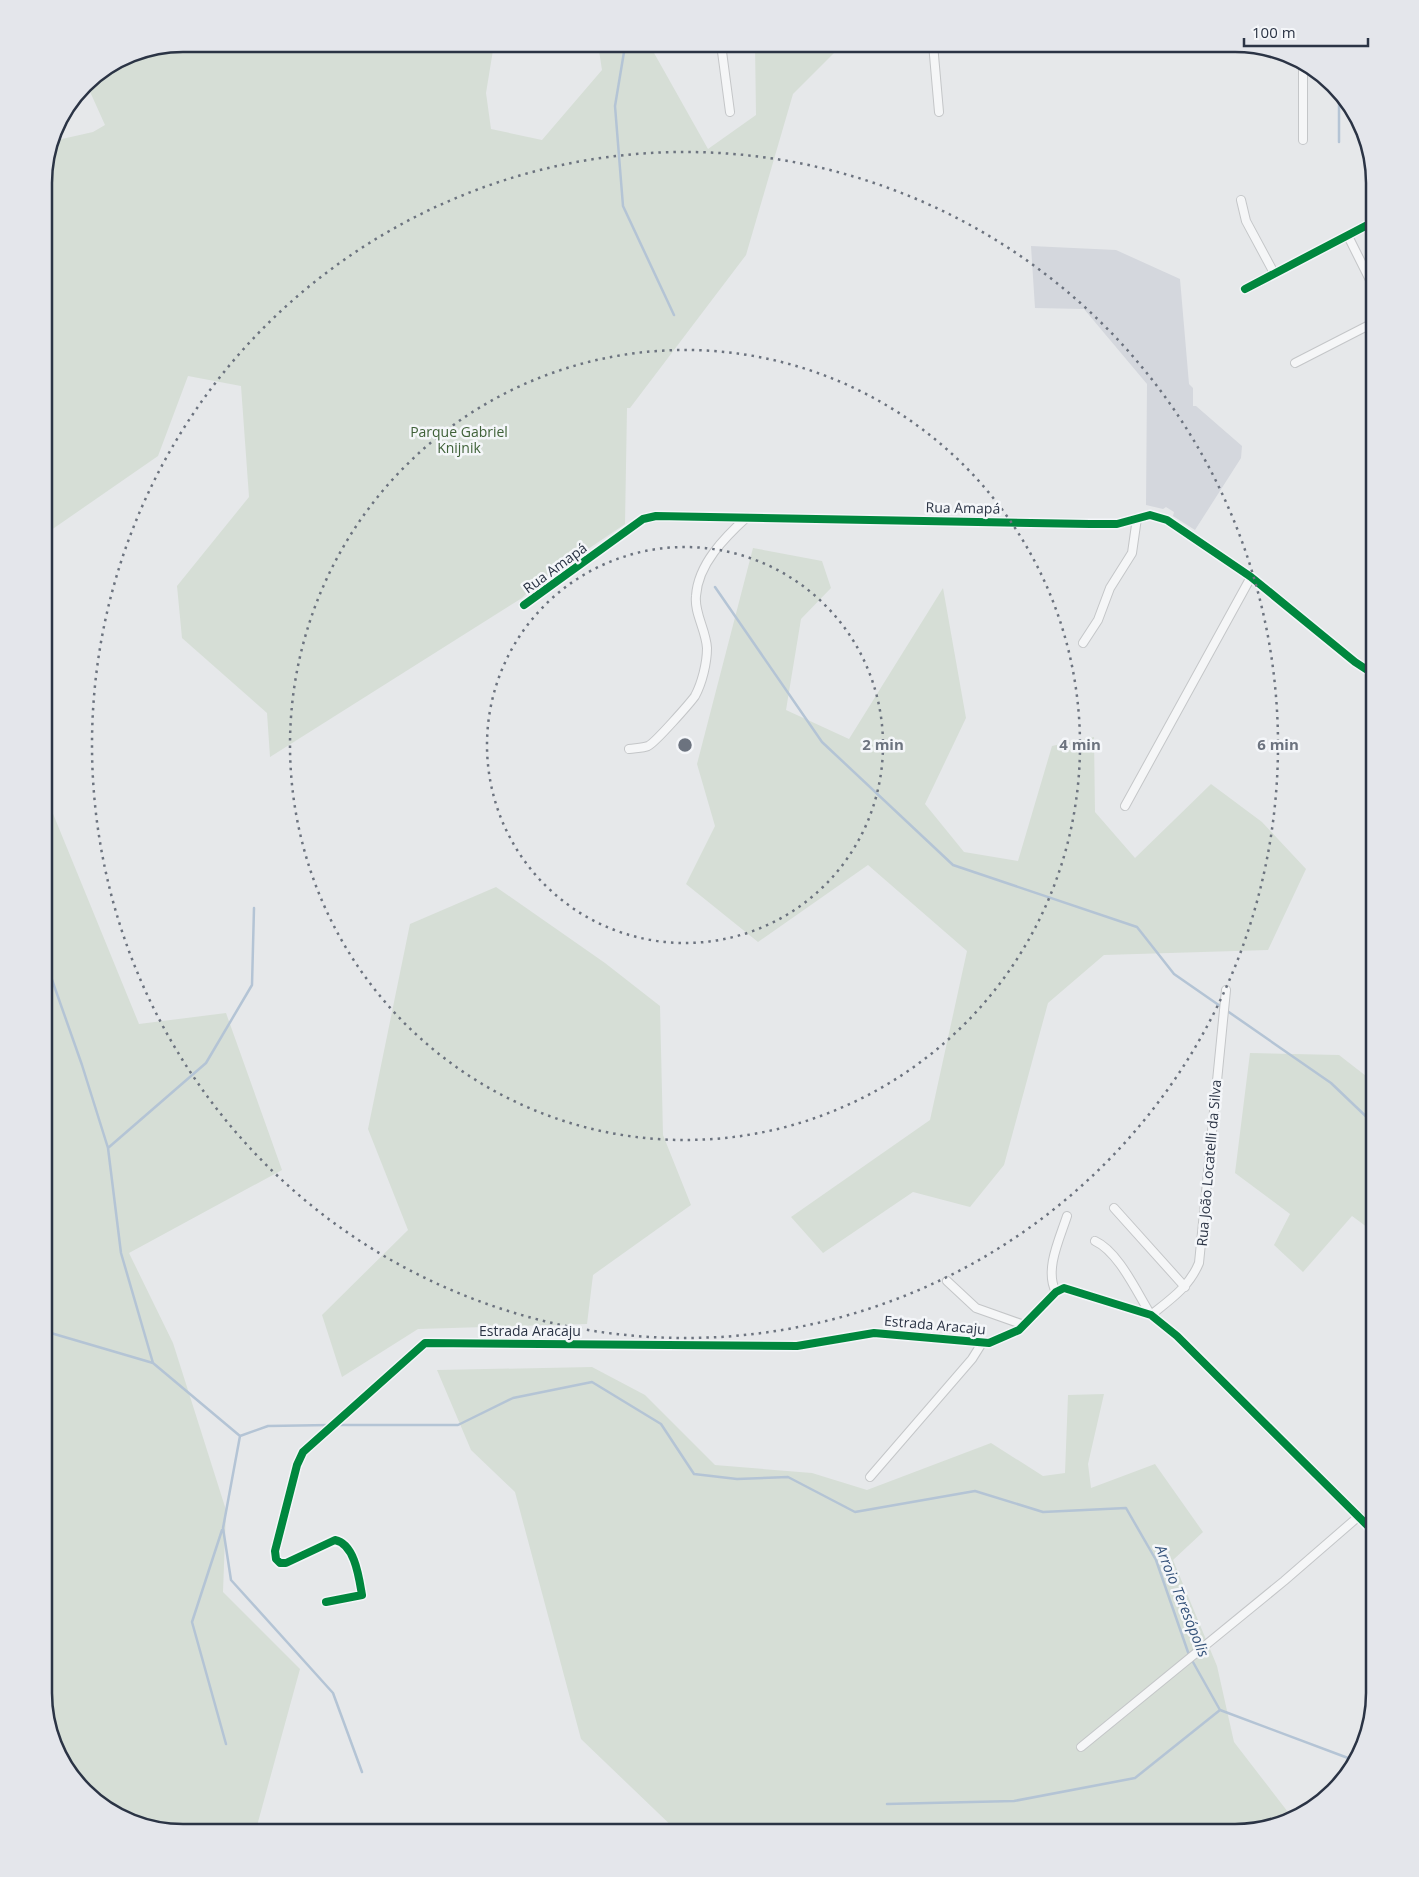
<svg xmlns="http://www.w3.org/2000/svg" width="1419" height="1877" viewBox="0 0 1419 1877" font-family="'Open Sans',sans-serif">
<rect width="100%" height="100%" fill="#e6e8ea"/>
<path fill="#d4d7dd" d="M 1031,246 L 1116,250 L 1180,279 L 1189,384 L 1193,388 L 1193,406 L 1196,406 L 1242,446 L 1241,458 L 1195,530 L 1173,516 L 1174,512 L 1166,507 L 1163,509 L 1146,505 L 1147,384 L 1084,309 L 1035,308 Z"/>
<path fill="#d6ded6" d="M 184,44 L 494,44 L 486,93 L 491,129 L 542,140 L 602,70 L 598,44 L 649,44 L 708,149 L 756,115 L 755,44 L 843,44 L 793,94 L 746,255 L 630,408 L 627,408 L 625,524 L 535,585 L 522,598 L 270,757 L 267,713 L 182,638 L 177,586 L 249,497 L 241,386 L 188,376 L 158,456 L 44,535 L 44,174 L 53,141 L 93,132 L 105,125 L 87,85 L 91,79 L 131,54 Z
M 753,548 L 822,561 L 831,588 L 801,619 L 786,710 L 849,739 L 943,588 L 966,718 L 925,804 L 964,852 L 1018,861 L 1052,746 L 1094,737 L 1095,812 L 1135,858 L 1211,784 L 1262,822 L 1306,869 L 1268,950 L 1104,955 L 1048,1003 L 1004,1165 L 970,1207 L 913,1192 L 823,1253 L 791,1217 L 930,1120 L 967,951 L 868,865 L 758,942 L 686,884 L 715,826 L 697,764 Z
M 44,799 L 47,799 L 139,1024 L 226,1013 L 282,1170 L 129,1253 L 173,1343 L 226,1510 L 223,1592 L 300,1669 L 255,1833 L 184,1833 L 114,1815 L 67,1771 L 44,1693 Z
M 496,887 L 605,963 L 660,1006 L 663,1135 L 691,1205 L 593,1275 L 587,1324 L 418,1329 L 342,1377 L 322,1315 L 408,1230 L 368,1129 L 410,924 Z
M 1250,1053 L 1339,1055 L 1375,1083 L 1375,1233 L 1352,1216 L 1303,1272 L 1274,1245 L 1290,1214 L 1235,1173 Z
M 592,1367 L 645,1395 L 715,1465 L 812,1473 L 867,1490 L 991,1443 L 1043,1476 L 1065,1473 L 1068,1395 L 1104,1394 L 1088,1464 L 1091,1488 L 1155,1464 L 1203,1532 L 1173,1560 L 1217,1666 L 1234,1742 L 1291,1816 L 1235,1833 L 679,1833 L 581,1739 L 515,1492 L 471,1450 L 437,1370 Z"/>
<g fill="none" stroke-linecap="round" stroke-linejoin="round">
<path stroke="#b4c4d5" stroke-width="2.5" d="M 304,44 L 306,49
M 622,44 L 624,52 L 615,106 L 623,206 L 674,315
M 1339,94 L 1339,142
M 715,587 L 822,742 L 953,865 L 1137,927 L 1174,974 L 1331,1083 L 1375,1125
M 44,957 L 82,1065 L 108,1148 L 121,1253 L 153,1363
M 108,1148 L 206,1063 L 252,985 L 254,908
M 44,1331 L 153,1363 L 240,1436 L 268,1426 L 330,1425
M 336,1425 L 458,1425 L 513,1398 L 592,1382 L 661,1424 L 694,1474 L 737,1479 L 788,1477 L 855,1512 L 975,1491 L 1043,1512 L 1126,1508 L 1156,1560 L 1189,1655 L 1220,1710 L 1348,1758 L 1356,1763
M 240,1436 L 223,1528 L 231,1580 L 333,1693 L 362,1772
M 222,1530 L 192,1622 L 226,1744
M 887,1804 L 1014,1801 L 1135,1778 L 1220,1710"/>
<g stroke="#c4c6c8" stroke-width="10">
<path id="minor" d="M 721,44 L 730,112
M 933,44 L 939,112
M 1303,140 L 1303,62
M 1241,200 L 1246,221 L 1274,273
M 1348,236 L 1375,290
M 1245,289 L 1375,221
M 1295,363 L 1375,322
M 524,605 L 643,519 L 656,516 L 1090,524 L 1117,524 L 1150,515 L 1167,520 L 1251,577 L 1355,662 L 1375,675
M 1083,643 L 1098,620 L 1110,588 L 1132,553 L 1137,518
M 629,749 C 635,748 643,748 648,746 C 655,743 690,703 695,696 C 702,683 707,663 707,648 C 706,630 694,613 696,596 C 698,564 725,537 747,517
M 1125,806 L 1251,577
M 1373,1004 L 1375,1002
M 1114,1208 L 1185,1287
M 1095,1241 C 1119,1252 1137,1293 1151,1315
M 947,1281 L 976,1308 L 1024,1325
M 1056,1292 C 1044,1270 1060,1238 1067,1216
M 1151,1315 C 1171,1299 1189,1287 1199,1263 L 1226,990
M 870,1477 L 972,1359 L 982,1343
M 326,1602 L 362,1595 C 359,1578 355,1544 335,1540 L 286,1563 L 280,1563 L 276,1559 L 275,1551 L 297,1465 L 303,1452 L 425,1343 L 797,1346 L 874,1333 L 989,1343 L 1019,1330 L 1056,1292 L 1064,1288 L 1151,1315 L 1177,1336 L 1375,1533
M 1081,1747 L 1284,1581 L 1359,1516"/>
</g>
<use href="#minor" stroke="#f5f6f7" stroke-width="8"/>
<g stroke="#f4f6f9" stroke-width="11">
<path id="cycleway" d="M 1245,289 L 1375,221
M 524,605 L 643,519 L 656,516 L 1090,524 L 1117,524 L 1150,515 L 1167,520 L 1251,577 L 1355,662 L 1375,675
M 326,1602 L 362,1595 C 359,1578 355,1544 335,1540 L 286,1563 L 280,1563 L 276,1559 L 275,1551 L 297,1465 L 303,1452 L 425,1343 L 797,1346 L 874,1333 L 989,1343 L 1019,1330 L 1056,1292 L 1064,1288 L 1151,1315 L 1177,1336 L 1375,1533"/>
</g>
<use href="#cycleway" stroke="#00873e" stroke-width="8"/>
</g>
<g fill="none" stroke="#6c737f" stroke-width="2.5" stroke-dasharray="2.5 5">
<circle cx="685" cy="745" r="198"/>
<circle cx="685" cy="745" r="395"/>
<circle cx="685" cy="745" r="593"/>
</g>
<g text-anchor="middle" stroke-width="5" stroke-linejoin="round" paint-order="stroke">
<g font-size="14" fill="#3f6138" stroke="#f4f6f9">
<text x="459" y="437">Parque Gabriel<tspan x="459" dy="16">Knijnik</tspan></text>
</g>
<g font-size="14" fill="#2b3445" stroke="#f4f6f9">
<text transform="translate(963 508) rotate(1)" y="5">Rua Amapá</text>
<text transform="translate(555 568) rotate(-36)" y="5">Rua Amapá</text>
<text transform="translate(1209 1163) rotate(-85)" y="5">Rua João Locatelli da Silva</text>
<text transform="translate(935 1325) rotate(5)" y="5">Estrada Aracaju</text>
<text x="530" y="1336">Estrada Aracaju</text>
</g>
<g font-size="15" font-style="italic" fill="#34527a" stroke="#f4f6f9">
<text transform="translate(1182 1601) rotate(68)" y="5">Arroio Teresópolis</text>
</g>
</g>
<path d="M0 0H1419V1877H0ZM183 52H1235A131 131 0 0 1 1366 183V1693A131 131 0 0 1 1235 1824H183A131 131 0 0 1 52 1693V183A131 131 0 0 1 183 52Z" fill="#e4e6eb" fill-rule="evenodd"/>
<path fill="none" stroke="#2b3445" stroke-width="2.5" d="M183 52H1235A131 131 0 0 1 1366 183V1693A131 131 0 0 1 1235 1824H183A131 131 0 0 1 52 1693V183A131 131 0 0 1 183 52Z"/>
<circle cx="685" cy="745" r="8" fill="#6c737f" stroke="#f4f6f9" stroke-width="2.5"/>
<g font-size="15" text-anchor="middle" font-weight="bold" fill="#6c737f" stroke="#f4f6f9" stroke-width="5" stroke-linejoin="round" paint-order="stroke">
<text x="883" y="750">2 min</text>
<text x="1080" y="750">4 min</text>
<text x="1278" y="750">6 min</text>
</g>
<path d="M1244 38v8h124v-8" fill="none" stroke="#2b3445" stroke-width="2.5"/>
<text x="1252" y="38" font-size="15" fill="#2b3445" stroke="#f4f6f9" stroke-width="4" paint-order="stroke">100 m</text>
</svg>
